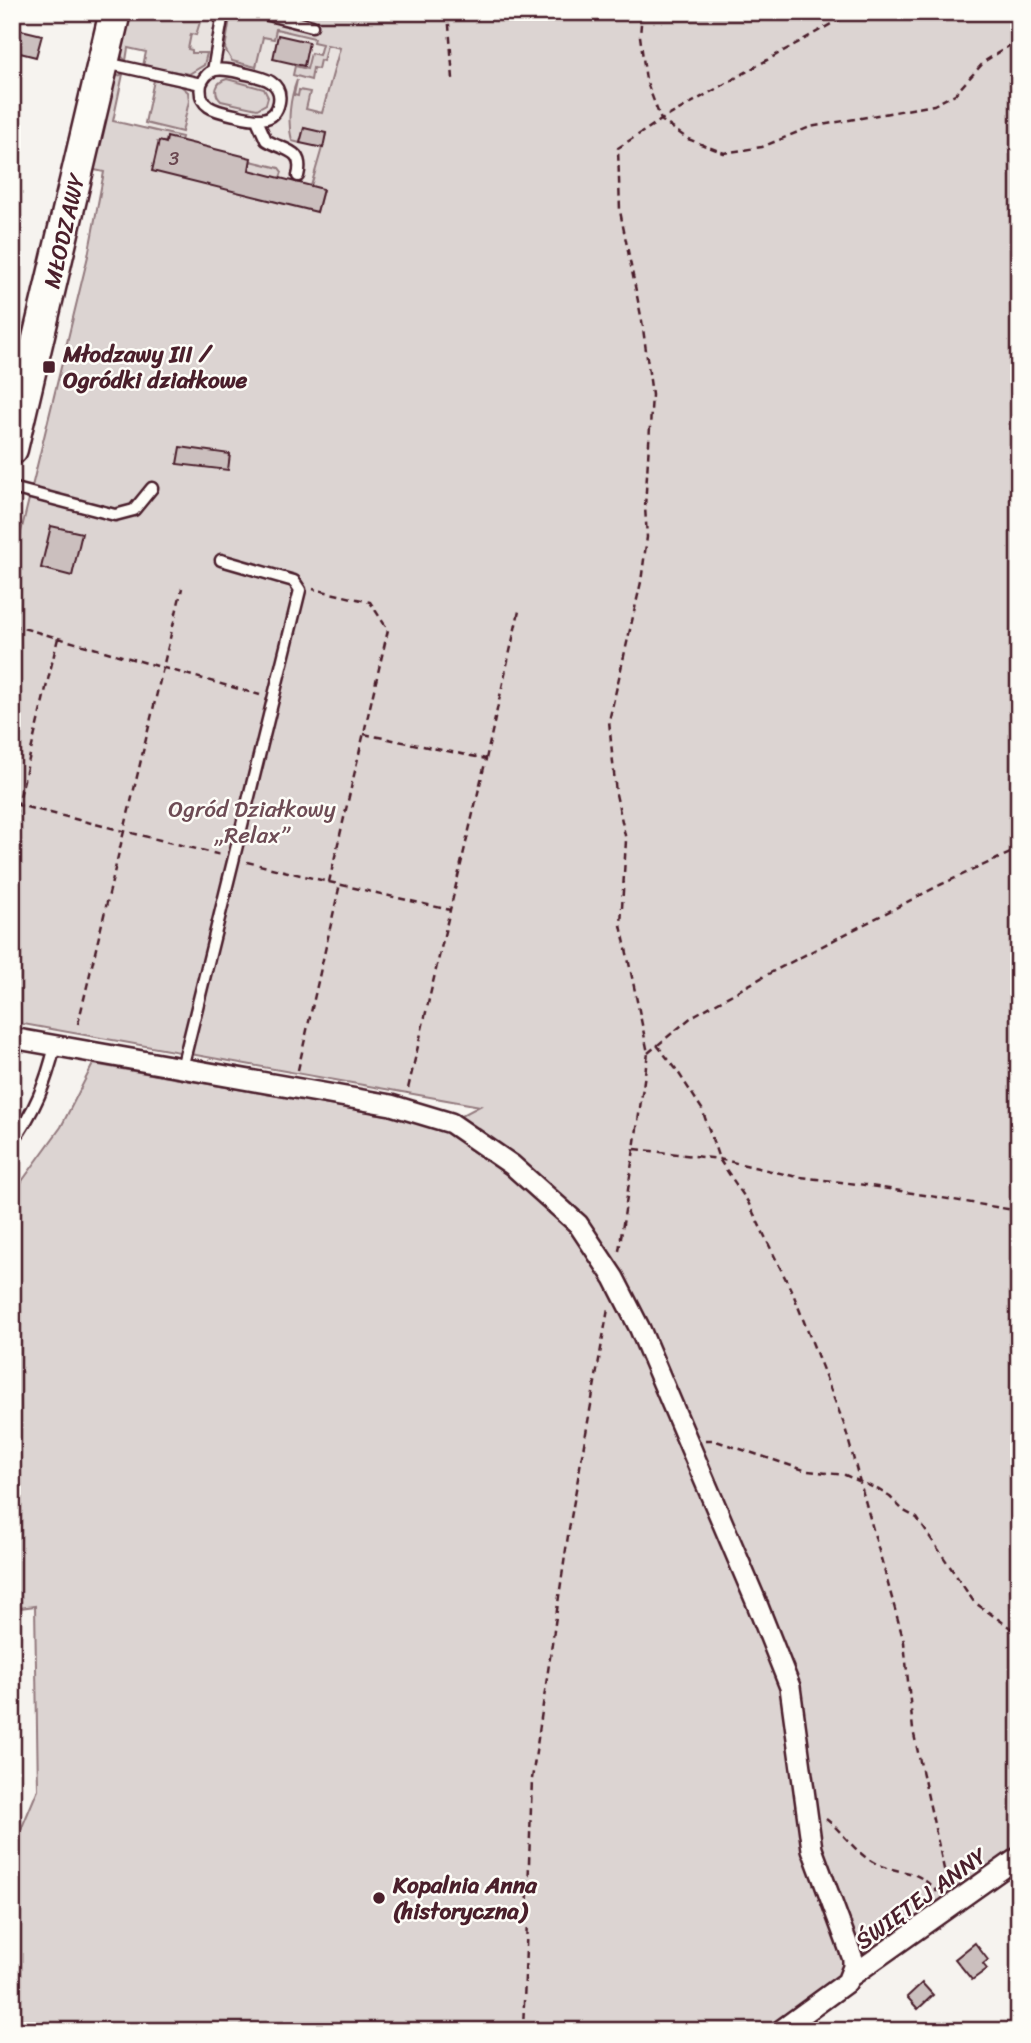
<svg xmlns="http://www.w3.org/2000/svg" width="1031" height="2043" viewBox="0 0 1031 2043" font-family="Sriracha,sans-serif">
<rect width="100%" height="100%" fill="#f6f3ef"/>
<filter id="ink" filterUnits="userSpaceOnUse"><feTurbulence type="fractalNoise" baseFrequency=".0143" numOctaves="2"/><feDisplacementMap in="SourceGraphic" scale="14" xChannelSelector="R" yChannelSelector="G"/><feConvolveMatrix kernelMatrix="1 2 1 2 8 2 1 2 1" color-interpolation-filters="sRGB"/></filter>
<g filter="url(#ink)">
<path fill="#e9e3e0" d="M 162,12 L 368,12 L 320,213 L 133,178 L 158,63 Z"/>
<path fill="#dcd4d2" stroke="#937a7e" stroke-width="2" d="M 128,12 L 203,12 L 196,35 L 191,34 L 188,49 L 192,50 L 192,53 L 207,53 L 204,65 L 189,74 L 143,66 L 146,52 L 128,48 L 126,61 L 118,53 Z
M 274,12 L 1019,12 L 1019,1847 L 767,2031 L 12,2031 L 12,1851 L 38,1789 L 35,1606 L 12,1609 L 12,1195 L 61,1127 L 93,1064 L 444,1125 L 480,1106 L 12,1022 L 12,569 L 88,256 L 104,172 L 90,169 L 112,78 L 123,74 L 113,121 L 182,137 L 181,141 L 159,142 L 244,192 L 251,161 L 279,168 L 282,172 L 280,178 L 317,212 L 323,190 L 311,186 L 326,134 L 304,128 L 300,143 L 292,141 C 287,121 290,98 297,80 L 294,95 L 298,96 L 299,90 L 310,92 L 306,109 L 322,113 L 340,48 L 327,45 L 323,61 L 320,60 L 318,69 L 313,68 L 311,80 L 293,75 L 295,66 L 307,69 L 311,53 L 319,55 L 322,44 L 313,42 L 314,38 L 276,29 L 274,39 L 263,37 L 256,67 L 232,61 L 225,49 L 230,18 L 236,13 L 313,31 L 315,23 Z
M 227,79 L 264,89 L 268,97 L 266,104 L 257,109 L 221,101 C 213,93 215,82 227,79 Z
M 154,80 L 181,86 L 188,92 L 189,101 L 182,132 L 145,123 Z"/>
<path fill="#cbbfbe" stroke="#4a1f2b" stroke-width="2" d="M 17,29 L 42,35 L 36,57 L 12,51 Z
M 278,35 L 309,42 L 304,66 L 273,59 Z
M 304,128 L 326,133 L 323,148 L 300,143 Z
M 167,137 L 251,158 L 249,170 L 323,189 L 317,212 L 152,171 L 159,141 L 166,143 Z
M 180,447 L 230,454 L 228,470 L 177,464 Z
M 51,526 L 82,533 L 72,576 L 41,568 Z
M 975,1943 L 988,1960 L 983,1964 L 987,1969 L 972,1980 L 955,1959 Z
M 922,1983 L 933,1995 L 918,2009 L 907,1997 Z"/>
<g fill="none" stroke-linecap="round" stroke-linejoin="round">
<g stroke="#4a1f2b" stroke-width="15">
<path id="lane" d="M 257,12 L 312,26
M 106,63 L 201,84 C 204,77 208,72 215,70 C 224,68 234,71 242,73 C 258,77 283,79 279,102 C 275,126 251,119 235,115 C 216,111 197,108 201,84
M 213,71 L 222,19 L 227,12
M 257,120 L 266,140 C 283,151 305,148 298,176
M 12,488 L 115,515 L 134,510 L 152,488
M 182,1068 L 300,590 L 294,581 L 221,560
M 12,1142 C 35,1111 46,1083 55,1046"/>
</g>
<g stroke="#4a1f2b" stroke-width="24">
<path id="street" d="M 12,1038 L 391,1105 L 451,1123 L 512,1165 L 578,1224 L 614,1278 L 640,1329 L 755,1599 L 790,1687 L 812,1849 L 853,1959 L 853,1967 L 847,1982 L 780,2031
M 850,1977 L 1019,1857"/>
</g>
<g stroke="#4a1f2b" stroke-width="35">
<path id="primary" d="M 12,449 L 115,12"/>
</g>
<path stroke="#4a1f2b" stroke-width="2.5" stroke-dasharray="7 5" stroke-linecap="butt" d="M 448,12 L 453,79
M 642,12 L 640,36 L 646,80 L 661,120 L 688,139 L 724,153 L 762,147 L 810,127 L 934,105 L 955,94 L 985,61 L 1009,46 L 1019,36
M 12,625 L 58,638 L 18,805 L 221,855
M 58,638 L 260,695
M 364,734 L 486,759 L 450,910
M 486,759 L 519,611
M 12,828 L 18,805
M 247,862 L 329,882 L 388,630 L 370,602 L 313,589
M 329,882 L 450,910 L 407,1093
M 78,1024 L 182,588
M 657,1045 L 676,1069 L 702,1109 L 719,1159 L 748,1202 L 794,1296 L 844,1424 L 904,1642 L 913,1730 L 948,1887
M 648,1053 L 693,1016 L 772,972 L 940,885 L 1019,849
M 298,1070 L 340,884
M 635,1149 L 719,1159 L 793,1176 L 865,1185 L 1019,1211
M 619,1251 L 648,1053 L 621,925 L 626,840 L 616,794 L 609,721 L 641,582 L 647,537 L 645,507 L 652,395 L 642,321 L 620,211 L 618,148 L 661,120 L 831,24 L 856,12
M 705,1440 L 713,1440 L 807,1471 L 845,1475 L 879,1490 L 890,1497 L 904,1511 L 917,1518 L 974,1602 L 1019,1634
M 826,1819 C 844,1833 855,1853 875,1863 C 902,1876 915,1866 937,1892
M 523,2031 L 532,1779 L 569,1529 L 608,1309"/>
<use href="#lane" stroke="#fdfcf7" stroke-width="10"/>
<use href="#street" stroke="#fdfcf7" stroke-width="19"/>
<use href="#primary" stroke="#fdfcf7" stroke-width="30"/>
</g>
</g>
<g fill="#4a1f2b" stroke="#fdfcf7" stroke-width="2.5">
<rect x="42" y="360" width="14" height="14" rx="3.5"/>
<circle cx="379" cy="1898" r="7"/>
</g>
<g text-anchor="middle" stroke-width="5" stroke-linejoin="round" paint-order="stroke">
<g font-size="19" fill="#6a4750">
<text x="174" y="165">3</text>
</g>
<g font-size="23" fill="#4a1f2b" stroke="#fdfcf7">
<text transform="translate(64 231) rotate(-77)" y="8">MŁODZAWY</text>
<text transform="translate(921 1898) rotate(-36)" y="8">ŚWIĘTEJ ANNY</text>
</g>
<g font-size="23" font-weight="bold" fill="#4a1f2b" stroke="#fdfcf7" text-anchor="start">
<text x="63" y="362">Młodzawy III /<tspan x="63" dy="26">Ogródki działkowe</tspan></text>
<text x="393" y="1893">Kopalnia Anna<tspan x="393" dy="26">(historyczna)</tspan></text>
</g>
<g font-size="23" fill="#6e4c55" stroke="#fdfcf7">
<text x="252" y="817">Ogród Działkowy<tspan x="252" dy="26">„Relax”</tspan></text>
</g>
</g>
<rect width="1031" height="2043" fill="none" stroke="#fdfcf7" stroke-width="42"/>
<rect x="21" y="21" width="989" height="2001" fill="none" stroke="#4a1f2b" stroke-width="2.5" filter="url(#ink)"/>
</svg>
